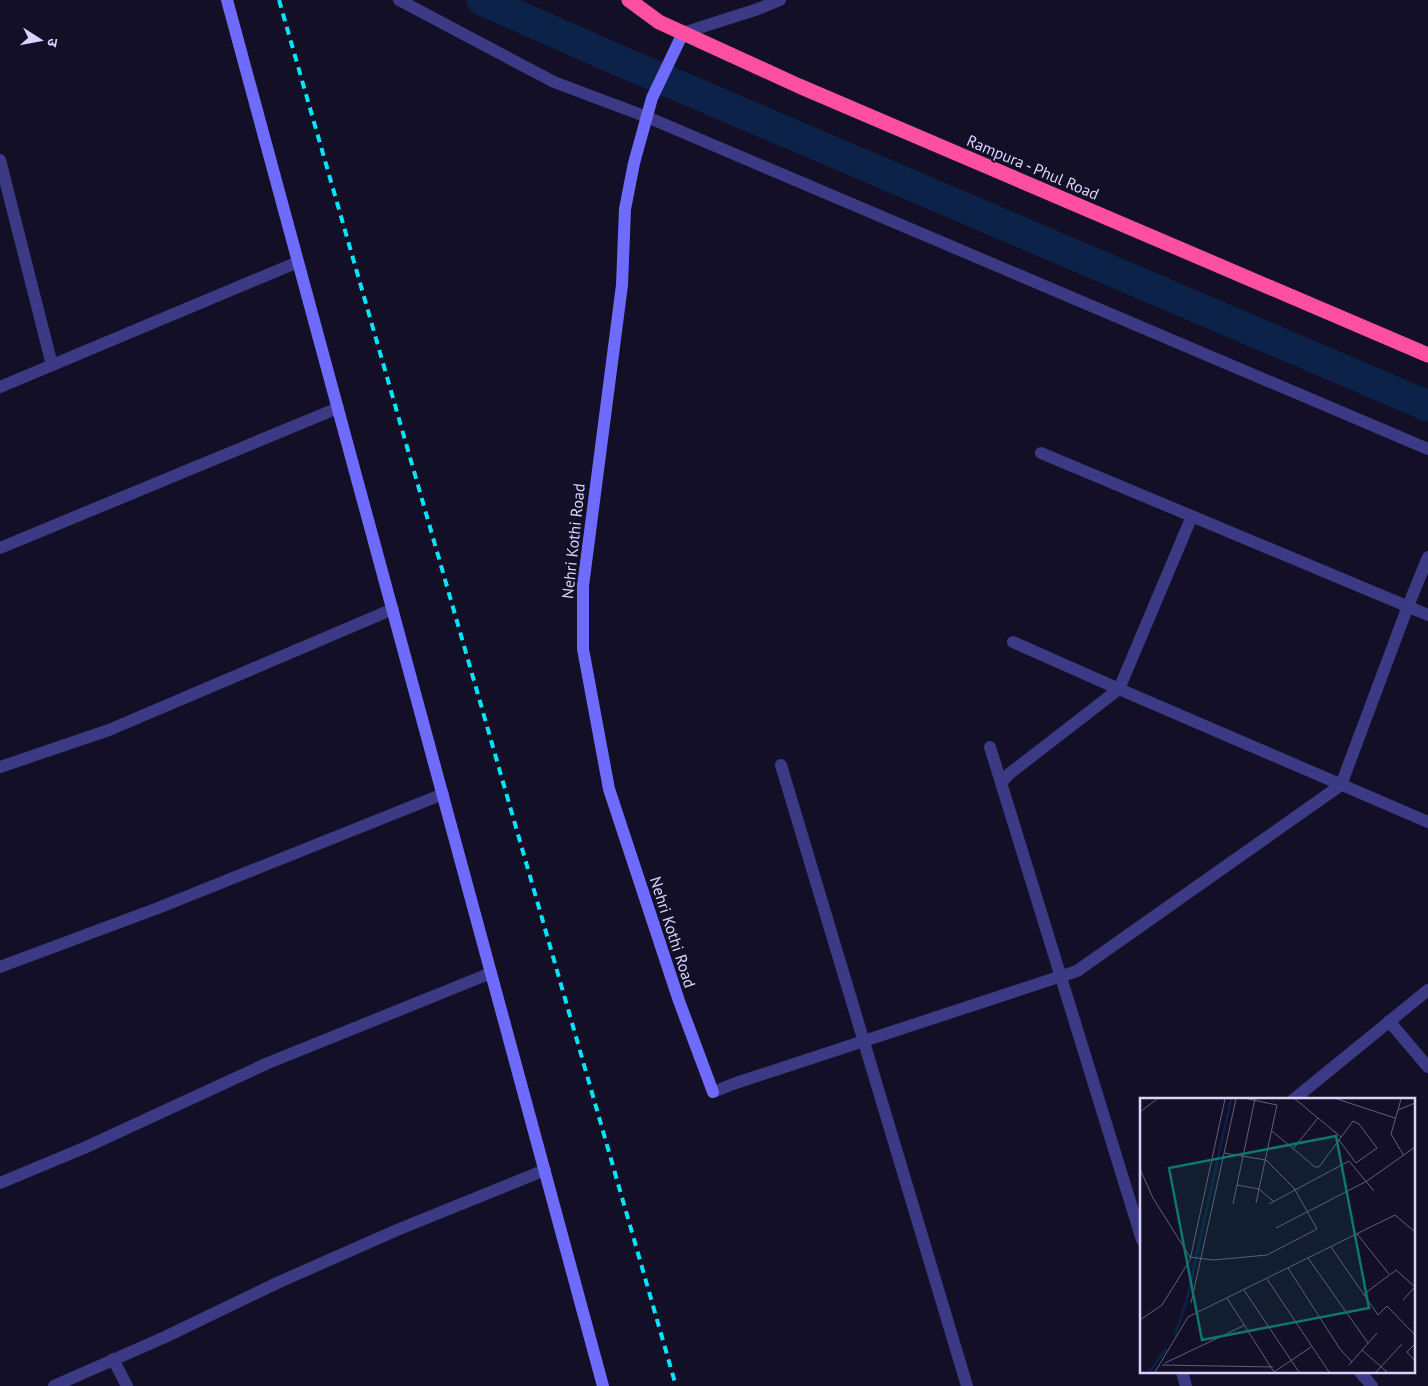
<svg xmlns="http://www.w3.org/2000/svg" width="1428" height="1386" viewBox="0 0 1428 1386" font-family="'PT Sans','Noto Sans Devanagari',sans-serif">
<rect width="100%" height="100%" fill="#130f26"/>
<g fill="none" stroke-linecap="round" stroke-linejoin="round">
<path stroke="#0c2248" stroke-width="31" d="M 482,0 L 604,54 L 1428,406"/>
<path stroke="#3d3a85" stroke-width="12" d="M 399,0 L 554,82 L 647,117 L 1428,449
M 683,33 L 758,9 L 780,0
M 0,160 L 52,365
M 0,387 L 298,262
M 1041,453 L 1428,615
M 0,548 L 338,408
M 1013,642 L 1119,689 L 1428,822
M 990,747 L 1142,1240
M 781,765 L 967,1386
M 0,767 L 109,730 L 393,609
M 1002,782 L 1009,774 L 1119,689 L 1192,516
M 0,967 L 158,908 L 443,794
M 1389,1021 L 1428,1067
M 713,1092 L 736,1083 L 1077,971 L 1341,785 L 1408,606 L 1428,557
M 1293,1100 L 1428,990
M 0,1183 L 84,1148 L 268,1063 L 491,973
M 113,1359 L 127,1386
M 1182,1372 L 1186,1386
M 1360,1372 L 1372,1386
M 54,1386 L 165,1337 L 277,1283 L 397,1230 L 545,1170"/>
<path stroke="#6f6bff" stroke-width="12" d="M 227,0 L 603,1386
M 683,33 L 652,98 L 634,163 L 625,209 L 622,285 L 583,586 L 583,649 L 609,789 L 679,1001 L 713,1092"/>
<path stroke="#ff4fa3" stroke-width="15" d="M 629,0 L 659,22 L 799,86 L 1428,355"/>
<path stroke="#00e5ff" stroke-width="4" stroke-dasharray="8 6" stroke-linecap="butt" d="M 279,0 L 676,1386"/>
</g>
<g text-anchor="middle" stroke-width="4" stroke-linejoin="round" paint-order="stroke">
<g font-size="16" fill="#d9d4ff" stroke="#130f26">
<text transform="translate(1033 167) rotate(23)" y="6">Rampura - Phul Road</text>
<text transform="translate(573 541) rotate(-84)" y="6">Nehri Kothi Road</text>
<text transform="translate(673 932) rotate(72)" y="6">Nehri Kothi Road</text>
</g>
</g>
<g transform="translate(1140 1098)">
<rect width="275" height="275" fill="#130f26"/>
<path fill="none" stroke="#0c2248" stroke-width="2.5" d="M 35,237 L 46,205 L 91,1M 9,274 L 26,251"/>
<path fill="none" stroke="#625e7d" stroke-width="1" d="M 108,1 L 137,7 L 116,105M 155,1 L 201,39M 197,1 L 255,20M 261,1 L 258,12 L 275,5M 258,12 L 251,36 L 264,58M 0,14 L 17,1M 132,33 L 175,69 L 179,69 L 199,42 L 213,23 L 219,26 L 237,50 L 216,65 L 199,42M 153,51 L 178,20M 0,71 L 13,100 L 50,159 L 73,162 L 127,157 L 177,131 L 154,90 L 126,62 L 84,55M 97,87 L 119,91 L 133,103M 93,106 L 115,1M 129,106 L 209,63 L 234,93M 136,130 L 227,83 L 275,49M 217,136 L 249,176M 191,149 L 238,217 L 247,208 L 275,237M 168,160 L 228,245M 148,170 L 200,251 L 212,264M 127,181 L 189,274M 104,192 L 159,274M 223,197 L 256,172 L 275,189M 87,200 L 134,274M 263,202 L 275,189M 51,205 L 96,1M 0,222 L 22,207 L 50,162 L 85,1M 275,246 L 267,254 L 275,263M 222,252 L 247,274M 25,265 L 105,227M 22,267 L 133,269M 209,267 L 237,235M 15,274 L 48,219 L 255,117 L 275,134M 134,274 L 171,249M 236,274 L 262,246"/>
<path fill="#0f766e" fill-opacity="0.15" stroke="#0f766e" stroke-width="2.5" d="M 196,38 L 229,210 L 62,242 L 29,70 Z"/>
<rect width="275" height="275" fill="none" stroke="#d9d4ff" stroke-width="2.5"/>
</g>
<g transform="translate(40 40) rotate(101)" stroke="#130f26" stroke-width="4" paint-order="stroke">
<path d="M0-4L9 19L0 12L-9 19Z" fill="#d9d4ff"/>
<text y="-8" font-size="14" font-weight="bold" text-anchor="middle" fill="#d9d4ff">उ</text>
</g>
</svg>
